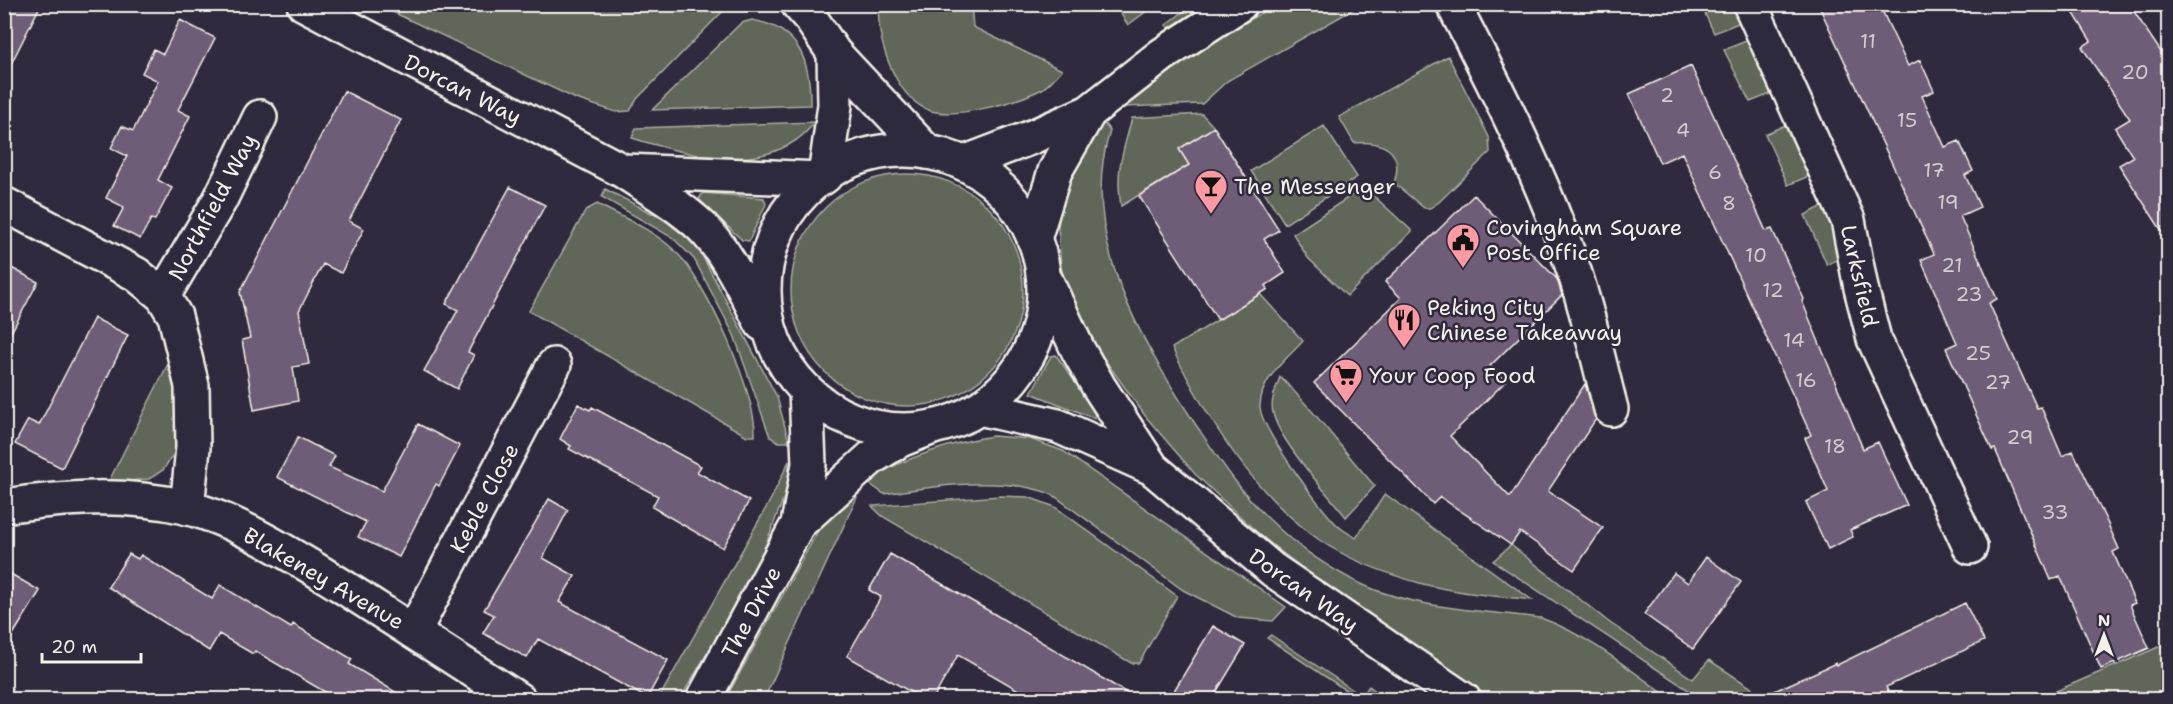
<svg xmlns="http://www.w3.org/2000/svg" width="2173" height="704" viewBox="0 0 2173 704" font-family="'Shantell Sans',sans-serif">
<rect width="100%" height="100%" fill="#2f2a3d"/>
<filter id="ink" filterUnits="userSpaceOnUse"><feTurbulence type="fractalNoise" baseFrequency=".0167" numOctaves="2"/><feDisplacementMap in="SourceGraphic" scale="12" xChannelSelector="R" yChannelSelector="G"/><feConvolveMatrix kernelMatrix="1 2 1 2 8 2 1 2 1" color-interpolation-filters="sRGB"/></filter>
<g filter="url(#ink)">
<path fill="#616659" stroke="#aaaca0" stroke-width="1.5" d="M 724,4 L 725,9 L 637,99 L 630,111 L 616,112 L 576,99 L 378,5 Z
M 879,4 L 971,5 L 973,27 L 1062,70 C 1056,76 1049,85 1042,89 C 1017,102 951,121 926,109 C 894,94 875,37 879,4 Z
M 1115,5 L 1155,5 L 1128,25 Z
M 1192,5 L 1206,5 L 1169,28 L 1166,25 Z
M 1274,5 L 1361,5 L 1227,81 L 1202,104 L 1125,107 L 1190,56 Z
M 1701,5 L 1735,5 L 1743,21 L 1714,33 Z
M 752,20 C 799,28 811,61 810,105 L 652,110 L 741,23 Z
M 1751,39 L 1775,92 L 1750,102 L 1724,50 Z
M 1448,56 L 1489,137 L 1490,152 L 1439,202 L 1430,208 L 1424,208 L 1394,183 C 1405,150 1382,140 1354,143 L 1339,117 Z
M 1202,114 L 1214,127 L 1179,149 L 1189,165 L 1121,206 C 1115,169 1123,153 1132,118 Z
M 815,122 C 772,178 690,156 632,138 L 636,128 Z
M 1104,123 L 1110,131 C 1077,234 1141,341 1196,425 C 1219,459 1241,493 1271,521 C 1294,544 1323,564 1351,579 C 1407,609 1480,610 1541,618 C 1590,636 1630,670 1671,699 L 1491,699 L 1302,568 L 1260,535 L 1195,474 L 1146,417 L 1095,346 L 1067,291 L 1061,266 L 1058,227 L 1066,172 L 1091,133 Z
M 1790,123 L 1816,173 L 1788,185 L 1765,134 Z
M 1324,126 L 1357,177 L 1285,224 L 1251,171 Z
M791 290a116 116 0 1 1 232 0a116 116 0 1 1-232 0Z
M 1364,187 L 1412,231 L 1347,296 L 1308,258 L 1293,234 Z
M 605,189 L 663,219 L 697,246 L 777,397 L 789,442 L 779,442 L 770,437 L 734,335 L 694,259 L 673,238 L 602,197 Z
M 703,193 L 764,198 L 766,204 L 749,241 L 742,240 L 699,199 Z
M 597,204 C 624,218 654,230 676,252 C 706,282 757,394 755,436 L 747,436 L 529,311 L 586,210 Z
M 1825,205 L 1833,225 L 1838,259 L 1827,265 L 1805,215 Z
M 1260,294 L 1303,341 C 1287,359 1261,378 1260,405 C 1258,426 1320,508 1337,525 C 1342,530 1350,534 1356,538 L 1385,494 L 1532,600 C 1496,596 1458,593 1423,584 C 1387,574 1349,561 1318,539 C 1253,493 1207,419 1172,348 Z
M 1056,355 L 1096,411 L 1094,418 L 1031,393 L 1051,356 Z
M 171,358 L 179,446 L 163,470 L 149,479 L 108,483 Z
M 1280,377 C 1315,410 1342,450 1375,486 L 1346,517 C 1327,493 1279,441 1273,413 C 1270,400 1276,389 1280,377 Z
M 993,436 L 1030,439 L 1063,451 L 1286,607 L 1273,621 L 1238,618 L 1183,590 L 1053,495 C 1005,475 934,486 884,494 L 864,480 C 905,459 947,443 993,436 Z
M 789,461 L 788,487 L 753,577 L 680,699 L 658,700 L 771,499 Z
M 852,491 L 857,497 L 764,699 L 725,700 L 819,529 Z
M 1000,496 L 1028,497 L 1055,507 L 1177,596 L 1139,663 L 1131,663 L 882,516 L 872,506 Z
M 1511,545 L 1610,623 L 1693,679 L 1709,660 L 1758,692 L 1761,699 L 1702,699 L 1493,561 Z
M 1271,635 L 1362,696 L 1369,686 L 1386,699 L 1359,699 L 1267,638 Z
M 2168,643 L 2168,699 L 2049,699 L 2049,694 Z"/>
<path fill="#6e5d77" stroke="#f4f1e8" stroke-width="1.5" d="M 4,4 L 41,4 L 4,78 Z
M 1818,4 L 1879,4 L 1908,66 L 1920,60 L 1934,91 L 1922,96 L 1945,147 L 1959,141 L 1973,171 L 1965,175 L 1980,207 L 1960,216 L 1997,299 L 1989,303 L 2037,408 L 2041,407 L 2062,456 L 2073,451 L 2107,522 L 2119,549 L 2113,552 L 2135,603 L 2130,605 L 2149,648 L 2101,669 L 2060,576 L 2051,580 L 1995,449 L 1992,450 L 1946,348 L 1957,343 L 1921,260 L 1934,254 Z
M 2068,4 L 2129,4 L 2169,64 L 2169,242 L 2119,165 L 2133,157 L 2115,128 L 2130,119 L 2082,47 L 2091,41 Z
M 180,20 L 215,38 L 178,110 L 190,116 L 158,180 L 172,188 L 155,220 L 151,219 L 140,239 L 114,226 L 124,207 L 106,198 L 127,156 L 111,148 L 122,126 L 133,131 L 158,81 L 142,73 L 154,49 L 163,54 Z
M 1691,66 L 1766,231 L 1772,229 L 1804,299 L 1802,301 L 1863,449 L 1878,442 L 1907,505 L 1850,530 L 1853,537 L 1828,549 L 1806,502 L 1828,491 L 1805,438 L 1811,435 L 1682,153 L 1660,163 L 1629,94 Z
M 344,91 L 401,120 L 349,221 L 364,229 L 341,273 L 323,264 L 299,311 L 309,364 L 293,367 L 298,401 L 254,410 L 242,340 L 250,338 L 240,292 Z
M 1214,127 L 1279,230 L 1264,239 L 1285,273 L 1265,286 L 1268,289 L 1218,320 L 1139,196 L 1189,165 L 1179,149 Z
M 510,187 L 545,205 L 468,352 L 474,355 L 457,389 L 424,371 L 458,310 L 446,304 Z
M 1474,195 L 1557,279 L 1562,295 L 1490,366 L 1506,381 L 1450,436 L 1510,497 L 1585,384 L 1596,419 L 1548,491 L 1603,528 L 1574,570 L 1520,532 L 1511,545 L 1440,497 L 1433,504 L 1314,383 L 1401,298 L 1385,282 Z
M 4,264 L 38,282 L 4,346 Z
M 94,318 L 128,335 L 62,468 L 15,444 L 28,420 L 39,425 Z
M 578,404 L 590,410 L 592,407 L 701,466 L 697,472 L 749,501 L 723,548 L 652,507 L 658,496 L 569,449 L 571,446 L 560,439 Z
M 418,424 L 460,446 L 439,486 L 436,484 L 399,557 L 358,537 L 366,522 L 277,477 L 298,437 L 335,456 L 329,467 L 382,491 Z
M 549,499 L 568,510 L 543,558 L 575,576 L 559,602 L 668,660 L 647,698 L 538,639 L 527,658 L 483,633 L 494,615 L 484,610 Z
M 129,554 L 138,559 L 141,555 L 212,599 L 220,585 L 291,628 L 293,624 L 352,659 L 349,664 L 407,699 L 337,699 L 255,651 L 253,654 L 219,634 L 209,651 L 108,587 Z
M 890,554 L 996,615 L 1137,699 L 1034,699 L 958,655 L 933,699 L 923,699 L 847,656 L 881,597 L 869,590 Z
M 1706,557 L 1741,582 L 1693,649 L 1644,614 L 1674,573 L 1688,583 Z
M 4,570 L 40,591 L 4,649 Z
M 1965,603 L 1984,641 L 1886,687 L 1892,699 L 1757,699 L 1836,663 L 1837,665 Z
M 1213,626 L 1245,645 L 1212,699 L 1169,699 Z"/>
<g fill="none" stroke-linecap="round" stroke-linejoin="round">
<g stroke="#f4f1e8" stroke-width="38">
<path id="minor" d="M 798,4 L 811,19 L 834,53 L 927,152
M 1453,4 C 1498,91 1543,179 1574,271 C 1589,316 1599,363 1611,409
M 1750,4 L 1848,220 L 1861,288 L 1874,339 L 1970,547
M 964,163 L 1032,137 L 1089,112 L 1162,55 L 1240,4
M 825,176 L 835,105 L 834,53
M 4,204 L 136,274 L 163,296 L 175,316 L 192,386 L 193,448 L 187,508
M 1034,239 L 1055,171 L 1089,112
M 163,296 L 220,200 L 260,117
M 4,506 C 65,497 125,493 185,507 C 235,519 295,557 339,584 C 399,622 459,661 519,700
M 798,524 L 871,458 L 900,440 L 933,427
M 414,631 L 554,365
M 703,700 L 798,524 L 809,464 L 806,390"/>
</g>
<g stroke="#f4f1e8" stroke-width="38">
<path id="major" d="M 304,4 L 623,171 C 649,188 679,205 702,227 C 728,253 745,291 762,324
M764 290a140 140 0 1 1 280 0a140 140 0 1 1-280 0Z
M 625,171 L 821,179
M 1046,281 L 1078,350 L 1099,387 L 1152,468 L 1273,570 L 1464,700
M 979,408 L 1058,426 L 1152,468"/>
</g>
<use href="#minor" stroke="#2f2a3d" stroke-width="33"/>
<use href="#major" stroke="#2f2a3d" stroke-width="33"/>
</g>
</g>
<defs>
<g id="bar-pin" transform="scale(1.725)"><path d="M0 17L-7.5 6A9.5 9.5 0 1 1 7.5 6Z" fill="#ff9aa2" stroke="#2f2a3d"/><path d="M-6-5H6L.8 .8V4.5H3.5V6h-7V4.5H-.8V.8Z" fill="#111"/></g>
<g id="civic-pin" transform="scale(1.725)"><path d="M0 17L-7.5 6A9.5 9.5 0 1 1 7.5 6Z" fill="#ff9aa2" stroke="#2f2a3d"/><path d="M-.6-6.5H3V-4.5H.6V-3L4-1V1h2V6H-6V1h2V-1L-.6-3ZM-1.2 2.5V6h2.4V2.5Z" fill="#111"/></g>
<g id="restaurant-pin" transform="scale(1.725)"><path d="M0 17L-7.5 6A9.5 9.5 0 1 1 7.5 6Z" fill="#ff9aa2" stroke="#2f2a3d"/><path d="M-5-6h1v4h1v-4h1v4h1v-4h1v5L-1.5 .5V6h-2V.5L-5-1ZM5-6V6H3V1.5H1.5Q1.5-4 5-6Z" fill="#111"/></g>
<g id="supermarket-pin" transform="scale(1.725)"><path d="M0 17L-7.5 6A9.5 9.5 0 1 1 7.5 6Z" fill="#ff9aa2" stroke="#2f2a3d"/><path d="M-6-5.5h2.5l.6 2H6L4.5 2H-2.5L-4.4-4H-6ZM-1.5 3.2a1.3 1.3 0 1 0 .1 0ZM3 3.2a1.3 1.3 0 1 0 .1 0Z" fill="#111"/></g>
</defs>
<g fill-rule="evenodd">
<use href="#bar-pin" x="1211" y="186"/>
<use href="#civic-pin" x="1463" y="240"/>
<use href="#restaurant-pin" x="1404" y="320"/>
<use href="#supermarket-pin" x="1346" y="375"/>
</g>
<g text-anchor="middle" stroke-width="5" stroke-linejoin="round" paint-order="stroke">
<g font-size="20" fill="#d2cccc">
<text x="1868" y="48">11</text>
<text x="2135" y="79">20</text>
<text x="1667" y="102">2</text>
<text x="1907" y="127">15</text>
<text x="1683" y="137">4</text>
<text x="1934" y="177">17</text>
<text x="1715" y="179">6</text>
<text x="1948" y="209">19</text>
<text x="1729" y="210">8</text>
<text x="1756" y="262">10</text>
<text x="1952" y="272">21</text>
<text x="1773" y="297">12</text>
<text x="1969" y="301">23</text>
<text x="1794" y="347">14</text>
<text x="1978" y="360">25</text>
<text x="1806" y="387">16</text>
<text x="1998" y="389">27</text>
<text x="2020" y="444">29</text>
<text x="1835" y="453">18</text>
<text x="2055" y="519">33</text>
</g>
<g font-size="22" fill="#f4f1e8" stroke="#2f2a3d">
<text transform="translate(463 89) rotate(27)" y="8">Dorcan Way</text>
<text transform="translate(212 207) rotate(-62)" y="8">Northfield Way</text>
<text transform="translate(1860 276) rotate(77)" y="8">Larksfield</text>
<text transform="translate(484 498) rotate(-62)" y="8">Keble Close</text>
<text transform="translate(324 578) rotate(30)" y="8">Blakeney Avenue</text>
<text transform="translate(1304 590) rotate(35)" y="8">Dorcan Way</text>
<text transform="translate(751 612) rotate(-62)" y="8">The Drive</text>
</g>
<g font-size="22" fill="#f4f1e8" stroke="#2f2a3d" text-anchor="start">
<text x="1234" y="194">The Messenger</text>
<text x="1486" y="235">Covingham Square<tspan x="1486" dy="25">Post Office</tspan></text>
<text x="1427" y="315">Peking City<tspan x="1427" dy="25">Chinese Takeaway</tspan></text>
<text x="1369" y="383">Your Coop Food</text>
</g>
</g>
<rect width="2173" height="704" fill="none" stroke="#2f2a3d" stroke-width="24"/>
<rect x="12" y="12" width="2149" height="680" fill="none" stroke="#f4f1e8" stroke-width="2" filter="url(#ink)"/>
<g transform="translate(2104 635)" stroke="#2f2a3d" stroke-width="4.5" paint-order="stroke">
<path d="M0-4.5L10 22L0 15L-10 22Z" fill="#f4f1e8"/>
<text y="-9" font-size="16" font-weight="bold" text-anchor="middle" fill="#f4f1e8">N</text>
</g>
<path d="M42 653v9h99v-9" fill="none" stroke="#f4f1e8" stroke-width="3"/>
<text x="51" y="653" font-size="18" fill="#f4f1e8" stroke="#2f2a3d" stroke-width="4.5" paint-order="stroke">20 m</text>
</svg>
